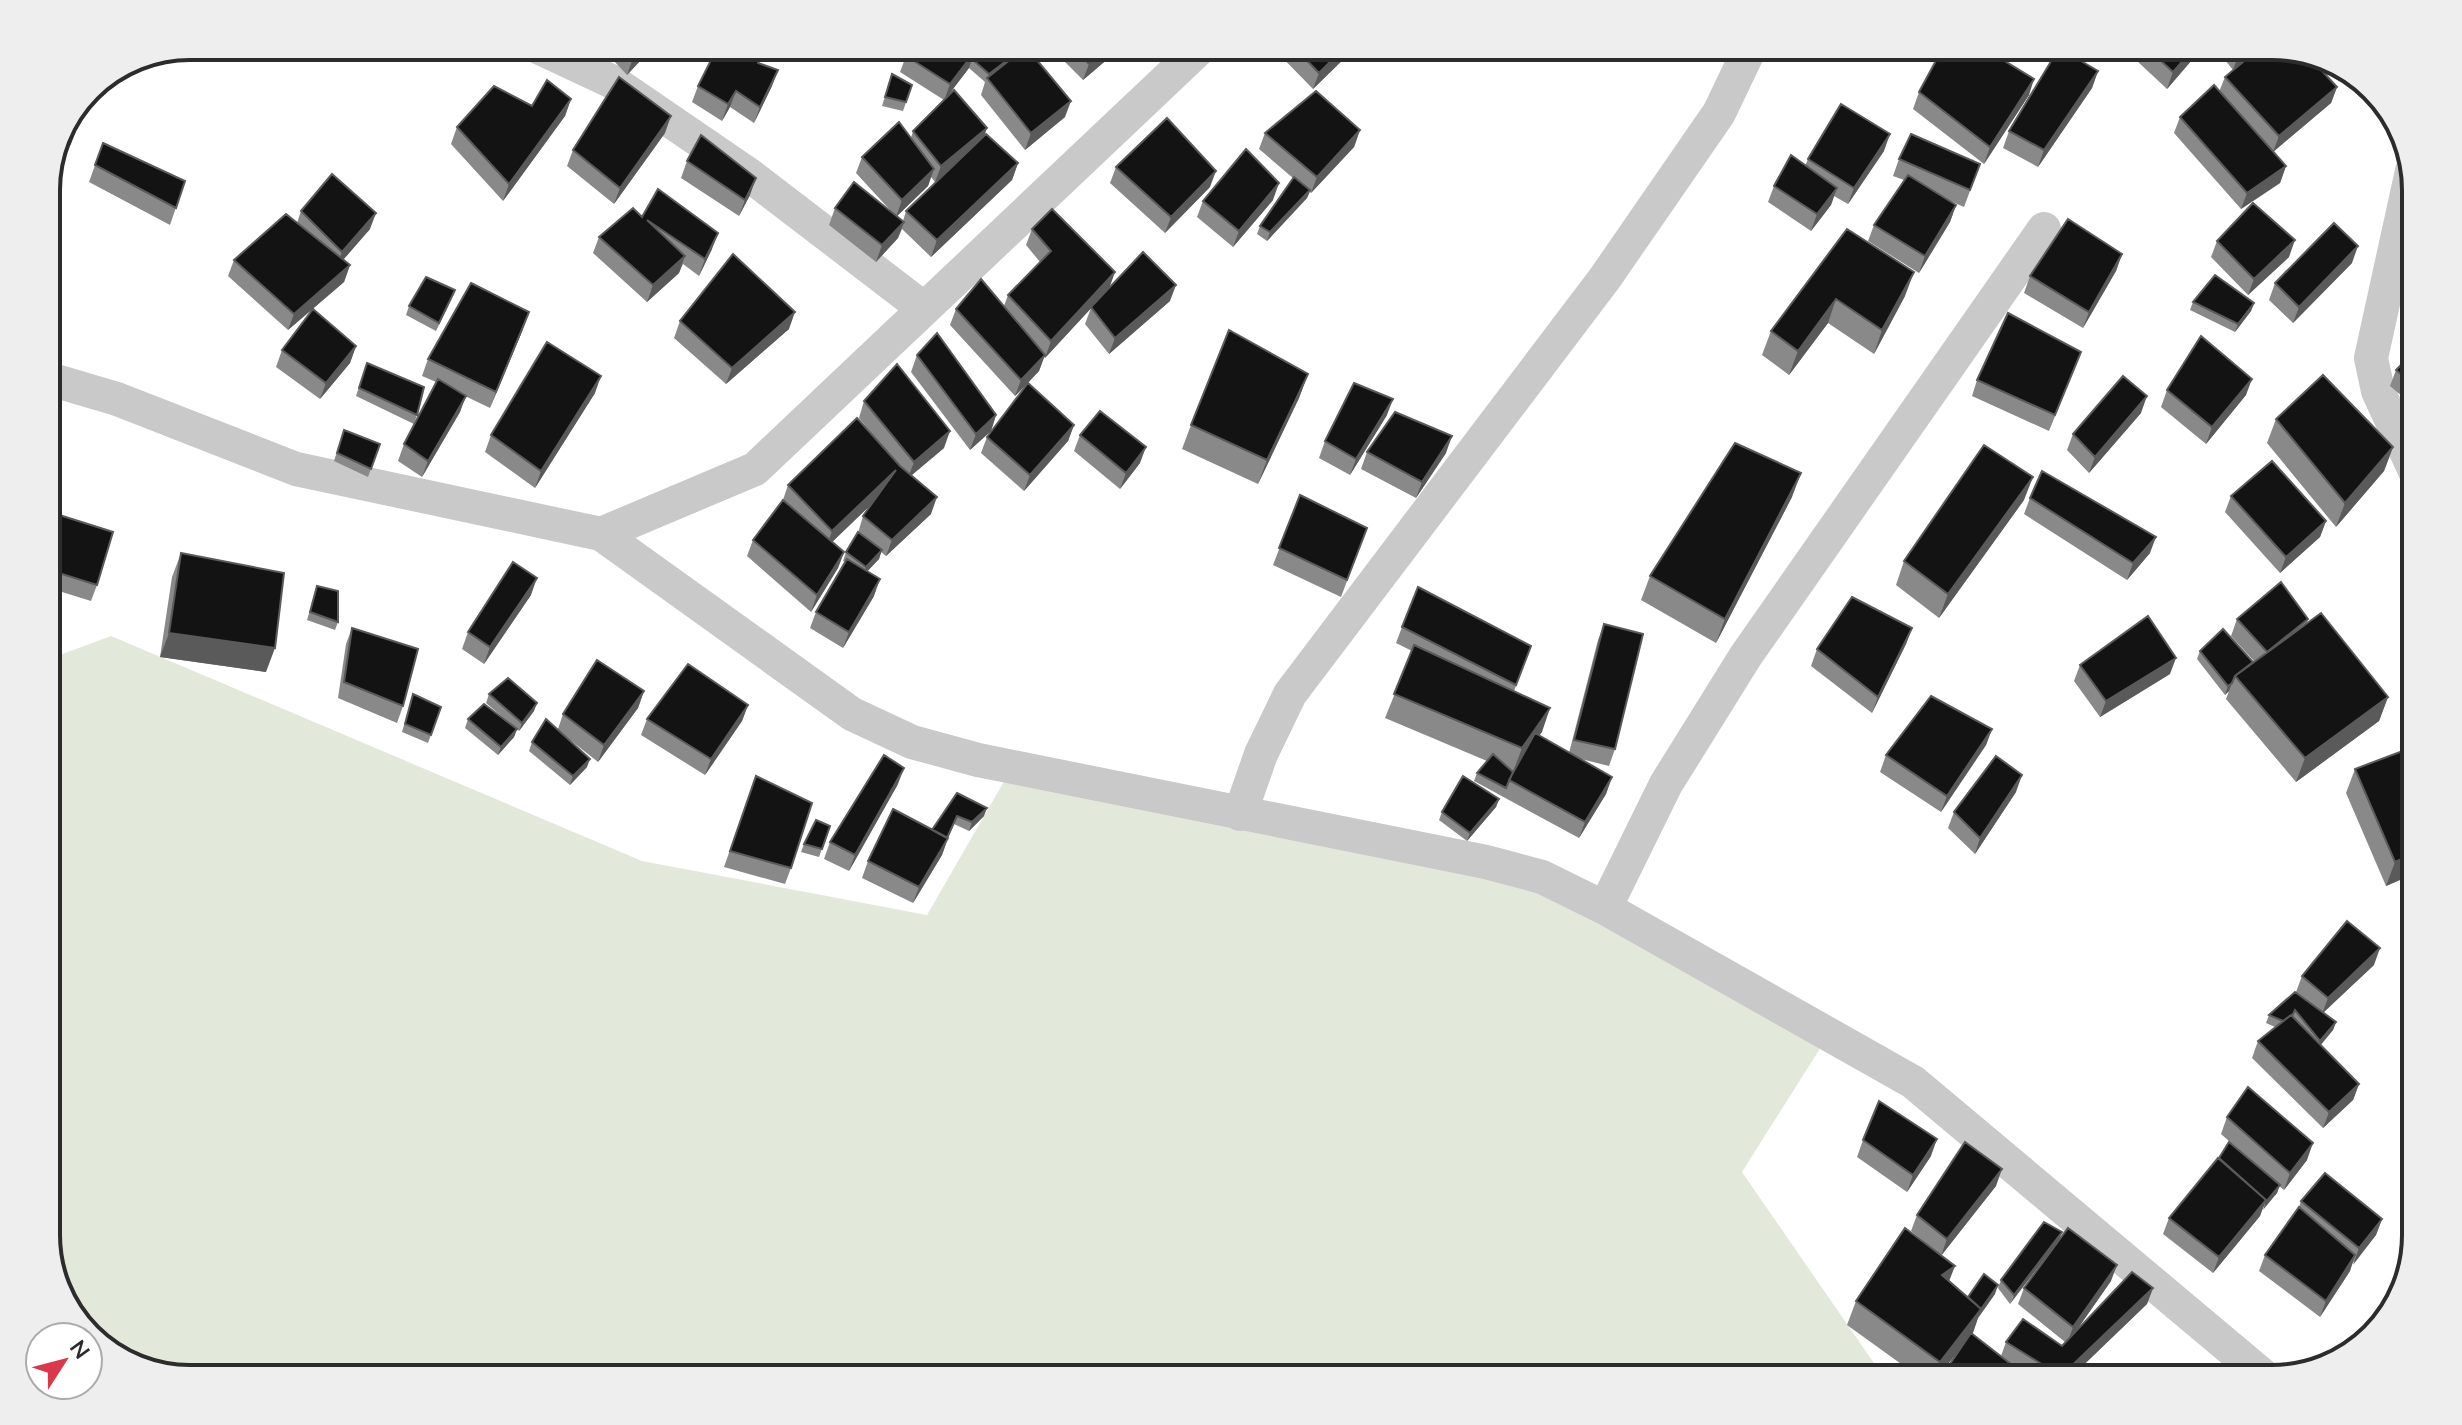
<svg xmlns="http://www.w3.org/2000/svg" width="2462" height="1425" viewBox="0 0 2462 1425" font-family="Mulish,sans-serif">
<rect width="100%" height="100%" fill="#fff"/>
<path fill="#e3e9da" d="M 111,636 L 642,861 L 927,915 L 1010,771 L 1530,884 L 1821,1047 L 1742,1172 L 1885,1379 L 191,1379 L 119,1360 L 66,1307 L 46,1244 L 46,660 Z"/>
<g fill="none" stroke-linecap="round" stroke-linejoin="round">
<path stroke="#c9c9c9" stroke-width="34" d="M 536,46 L 615,83 L 748,174 L 923,308
M 2412,171 L 2371,358 L 2378,391 L 2416,473
M 46,378 L 117,399 L 296,469 L 601,534 L 852,714 L 912,742 L 978,760 L 1486,862 L 1542,877 L 1605,908 L 1913,1082 L 2267,1379
M 601,534 L 755,469 L 1202,46
M 1240,814 L 1261,754 L 1290,694 L 1605,278 L 1719,113 L 1751,46
M 1605,908 L 1666,784 L 1745,657 L 2044,229"/>
</g>
<path fill="#898989" fill-rule="evenodd" d="M 600,46 L 654,46 L 627,75 Z
M 718,46 L 766,46 L 759,63 L 772,86 L 754,123 L 730,107 L 722,121 L 692,102 L 698,86 Z
M 1049,46 L 1123,46 L 1083,80 Z
M 1271,46 L 1357,46 L 1313,89 Z
M 2121,46 L 2204,46 L 2167,89 Z
M 2224,46 L 2272,46 L 2337,87 L 2331,103 L 2273,152 L 2286,166 L 2280,183 L 2241,209 L 2174,133 L 2180,117 L 2219,92 L 2225,77 L 2233,70 L 2221,55 Z
M 1021,51 L 1065,117 L 1025,150 L 981,95 L 985,82 L 969,68 L 948,95 L 987,128 L 984,136 L 1018,163 L 1012,180 L 931,257 L 902,229 L 898,238 L 876,262 L 829,225 L 835,208 L 890,210 L 856,173 L 862,157 L 911,138 L 913,131 L 944,100 L 900,72 L 906,56 ZM 944,175 L 906,211 L 903,221 L 897,216 L 928,186 L 931,177 L 935,182 Z
M 2098,71 L 2092,88 L 2038,167 L 2003,148 L 2009,131 Z
M 892,74 L 912,85 L 903,111 L 882,106 Z
M 1919,92 L 2029,95 L 1984,164 L 1913,109 Z
M 571,99 L 565,116 L 503,201 L 451,144 L 457,127 L 532,106 Z
M 1360,130 L 1354,147 L 1311,193 L 1310,192 L 1307,198 L 1267,241 L 1257,234 L 1260,226 L 1293,178 L 1259,149 L 1265,133 Z
M 665,133 L 614,204 L 567,166 L 573,150 Z
M 103,143 L 185,181 L 170,225 L 89,182 Z
M 1884,151 L 1848,204 L 1834,196 L 1831,205 L 1811,231 L 1768,202 L 1774,186 L 1805,166 L 1808,159 Z
M 1899,159 L 1980,164 L 1964,207 L 1946,199 L 1956,205 L 1950,222 L 1919,273 L 1868,241 L 1874,225 L 1904,180 L 1893,176 Z
M 687,161 L 750,195 L 739,216 L 681,178 Z
M 1116,167 L 1210,187 L 1165,233 L 1110,183 Z
M 1273,200 L 1233,247 L 1197,217 L 1203,201 Z
M 301,211 L 370,229 L 343,260 L 350,265 L 344,282 L 288,330 L 228,276 L 234,260 L 297,223 Z
M 642,217 L 712,249 L 699,276 L 683,264 L 679,273 L 647,302 L 593,253 L 599,237 Z
M 1032,229 L 1109,288 L 1170,301 L 1109,354 L 1085,324 L 1091,308 L 1045,358 L 1044,357 L 1039,371 L 1028,383 L 1074,425 L 1068,441 L 1024,491 L 981,453 L 987,437 L 1028,383 L 1015,396 L 950,325 L 956,309 L 1004,306 L 1008,295 L 1040,262 L 1026,245 Z
M 1847,229 L 1905,296 L 1874,354 L 1828,323 L 1789,375 L 1762,355 L 1771,331 Z
M 2217,241 L 2289,257 L 2248,295 L 2211,257 Z
M 2122,254 L 2116,271 L 2083,328 L 2024,293 L 2030,276 Z
M 2352,263 L 2293,323 L 2269,300 L 2275,283 Z
M 452,298 L 436,331 L 406,315 L 409,306 Z
M 2193,302 L 2254,303 L 2251,311 L 2235,332 L 2190,310 Z
M 680,321 L 789,329 L 726,384 L 674,338 Z
M 523,329 L 490,408 L 465,396 L 460,412 L 422,477 L 398,461 L 404,444 L 436,382 L 422,376 L 428,359 Z
M 356,346 L 350,363 L 320,399 L 276,367 L 282,350 Z
M 2416,350 L 2416,408 L 2390,386 L 2396,370 Z
M 2081,352 L 2049,431 L 1972,396 L 1977,380 Z
M 917,355 L 996,415 L 991,431 L 970,450 L 911,372 Z
M 367,363 L 417,415 L 414,424 L 356,396 Z
M 1308,374 L 1299,398 L 1258,484 L 1182,449 L 1191,425 Z
M 2167,390 L 2246,395 L 2206,444 L 2161,407 Z
M 595,393 L 535,488 L 485,452 L 491,435 Z
M 864,401 L 944,448 L 911,476 L 931,514 L 886,556 L 881,552 L 879,559 L 867,571 L 874,596 L 843,648 L 810,628 L 816,612 L 845,562 L 843,561 L 846,552 L 858,533 L 863,516 L 873,503 L 832,542 L 844,552 L 838,568 L 811,612 L 747,556 L 753,540 L 783,500 L 788,485 L 885,450 L 859,418 Z
M 2141,413 L 2089,473 L 2067,450 L 2073,434 Z
M 1387,415 L 1350,475 L 1319,458 L 1325,441 Z
M 2276,419 L 2393,447 L 2384,471 L 2336,527 L 2267,443 Z
M 344,430 L 380,444 L 368,477 L 334,461 Z
M 1080,435 L 1140,463 L 1120,489 L 1074,451 Z
M 1367,452 L 1446,453 L 1416,498 L 1361,469 Z
M 1300,495 L 1367,528 L 1341,597 L 1273,565 Z
M 2231,496 L 2326,521 L 2320,537 L 2280,573 L 2225,512 Z
M 1792,497 L 1716,643 L 1641,600 L 1650,576 Z
M 2030,498 L 2150,553 L 2127,580 L 2024,514 Z
M 2024,500 L 1939,618 L 1896,585 L 1904,561 Z
M 46,532 L 97,585 L 91,601 L 46,587 Z
M 181,553 L 266,672 L 160,657 L 172,577 Z
M 317,586 L 338,622 L 335,630 L 307,620 Z
M 531,595 L 484,664 L 462,649 L 468,632 Z
M 2237,619 L 2308,619 L 2307,623 L 2388,697 L 2379,721 L 2296,782 L 2226,699 L 2229,691 L 2225,695 L 2197,659 L 2200,651 L 2253,662 L 2254,661 L 2231,636 Z
M 1604,624 L 1615,749 L 1609,766 L 1581,759 L 1612,777 L 1606,794 L 1579,838 L 1474,781 L 1477,773 L 1487,761 L 1385,718 L 1412,651 L 1396,643 L 1402,627 L 1531,646 L 1514,691 L 1550,708 L 1539,735 L 1569,753 L 1598,640 Z
M 352,628 L 403,706 L 397,723 L 338,698 L 346,644 Z
M 1912,628 L 1906,644 L 1872,713 L 1811,666 L 1817,649 Z
M 2080,665 L 2170,674 L 2100,717 L 2074,681 Z
M 644,691 L 638,708 L 598,762 L 564,735 L 587,767 L 570,785 L 529,751 L 532,742 L 558,729 L 563,714 Z
M 413,694 L 441,707 L 428,743 L 402,732 Z
M 489,694 L 534,711 L 519,731 L 517,729 L 514,737 L 498,755 L 465,728 L 468,719 L 514,727 L 486,703 Z
M 748,705 L 742,721 L 705,775 L 641,735 L 647,719 Z
M 1992,729 L 1986,745 L 1941,812 L 1880,772 L 1886,755 Z
M 2416,746 L 2416,873 L 2386,886 L 2346,793 L 2355,769 Z
M 756,776 L 791,868 L 785,884 L 724,867 Z
M 898,784 L 849,871 L 824,859 L 830,842 Z
M 2016,792 L 1975,854 L 1948,828 L 1954,812 Z
M 957,793 L 984,816 L 969,831 L 954,824 L 948,838 L 942,855 L 913,903 L 862,878 L 868,861 L 932,830 Z
M 1499,799 L 1496,807 L 1467,841 L 1439,820 L 1442,812 Z
M 830,826 L 819,857 L 801,852 L 804,844 Z
M 2374,965 L 2323,1012 L 2336,1022 L 2333,1030 L 2321,1045 L 2359,1084 L 2353,1100 L 2323,1128 L 2252,1058 L 2258,1041 L 2275,1027 L 2266,1023 L 2269,1015 L 2296,992 L 2302,976 Z
M 2227,1117 L 2307,1160 L 2284,1190 L 2279,1186 L 2277,1193 L 2262,1209 L 2260,1216 L 2213,1273 L 2163,1234 L 2169,1218 L 2256,1165 L 2221,1134 Z
M 1863,1140 L 1931,1156 L 1907,1192 L 1857,1157 Z
M 1996,1186 L 1941,1255 L 1949,1281 L 1968,1297 L 1995,1294 L 1978,1318 L 1972,1334 L 2001,1356 L 2006,1342 L 2062,1346 L 2065,1342 L 2018,1304 L 2024,1288 L 2111,1281 L 2076,1331 L 2153,1288 L 2147,1304 L 2069,1379 L 2034,1379 L 2018,1369 L 2030,1379 L 1944,1379 L 1950,1364 L 1959,1350 L 1936,1379 L 1922,1379 L 1847,1325 L 1856,1301 L 1934,1250 L 1911,1231 L 1917,1215 Z
M 2301,1201 L 2382,1219 L 2376,1235 L 2352,1264 L 2350,1271 L 2320,1317 L 2259,1271 L 2265,1255 L 2299,1207 Z
M 2044,1222 L 2010,1304 L 1998,1288 L 2001,1280 Z"/>
<path fill="#5a5a5a" d="M 645,46 L 654,46 L 627,75 L 633,58 Z
M 979,46 L 985,46 L 974,61 L 972,59 L 969,68 L 944,101 L 950,84 Z
M 1110,46 L 1123,46 L 1083,80 L 1089,64 Z
M 1346,46 L 1357,46 L 1313,89 L 1319,73 Z
M 2196,46 L 2204,46 L 2167,89 L 2173,72 Z
M 2249,46 L 2264,46 L 2233,70 L 2239,54 Z
M 778,70 L 772,86 L 754,123 L 760,107 Z
M 2098,71 L 2092,88 L 2038,167 L 2044,150 Z
M 2034,79 L 2029,95 L 1984,164 L 1990,147 Z
M 2337,87 L 2331,103 L 2273,152 L 2279,136 Z
M 736,91 L 730,107 L 722,121 L 728,104 Z
M 571,99 L 565,116 L 503,201 L 509,184 Z
M 1071,101 L 1065,117 L 1025,150 L 1031,133 Z
M 671,116 L 665,133 L 614,204 L 620,188 Z
M 77,127 L 71,144 L 47,181 L 57,157 Z
M 987,128 L 981,144 L 935,182 L 941,166 Z
M 1360,130 L 1354,147 L 1311,193 L 1317,177 Z
M 1890,134 L 1884,151 L 1848,204 L 1854,188 Z
M 1018,163 L 1012,180 L 931,257 L 937,240 Z
M 2286,166 L 2280,183 L 2241,209 L 2247,193 Z
M 934,169 L 928,186 L 896,217 L 902,200 Z
M 1216,171 L 1210,187 L 1165,233 L 1171,217 Z
M 756,178 L 750,195 L 739,216 L 745,200 Z
M 1279,183 L 1273,200 L 1233,247 L 1239,231 Z
M 1837,188 L 1831,205 L 1811,231 L 1817,214 Z
M 1310,190 L 1307,198 L 1267,241 L 1270,232 Z
M 1956,205 L 1950,222 L 1919,273 L 1925,256 Z
M 376,213 L 370,229 L 336,268 L 342,252 Z
M 904,222 L 898,238 L 876,262 L 882,245 Z
M 718,233 L 712,249 L 699,276 L 705,259 Z
M 2295,240 L 2289,257 L 2248,295 L 2254,279 Z
M 2358,246 L 2352,263 L 2293,323 L 2299,307 Z
M 2122,254 L 2116,271 L 2083,328 L 2089,312 Z
M 685,256 L 679,273 L 647,302 L 653,285 Z
M 350,265 L 344,282 L 288,330 L 294,314 Z
M 1115,272 L 1109,289 L 1045,358 L 1051,341 Z
M 1914,272 L 1905,296 L 1874,354 L 1882,330 Z
M 1176,285 L 1170,301 L 1109,354 L 1115,338 Z
M 1836,299 L 1828,323 L 1789,375 L 1798,351 Z
M 2254,303 L 2251,311 L 2235,332 L 2238,324 Z
M 529,312 L 523,329 L 490,408 L 496,392 Z
M 795,312 L 789,329 L 726,384 L 732,368 Z
M 356,346 L 350,363 L 320,399 L 326,383 Z
M 1045,355 L 1039,371 L 1015,396 L 1021,380 Z
M 1308,374 L 1299,398 L 1258,484 L 1267,460 Z
M 601,376 L 595,393 L 535,488 L 541,471 Z
M 2252,379 L 2246,395 L 2206,444 L 2212,427 Z
M 466,396 L 460,412 L 422,477 L 428,461 Z
M 2147,396 L 2141,413 L 2089,473 L 2095,457 Z
M 1393,399 L 1387,415 L 1350,475 L 1356,459 Z
M 996,415 L 991,431 L 970,450 L 976,434 Z
M 1074,425 L 1068,441 L 1024,491 L 1030,475 Z
M 950,431 L 944,448 L 908,478 L 914,462 Z
M 1452,436 L 1446,453 L 1416,498 L 1422,482 Z
M 1146,447 L 1140,463 L 1120,489 L 1126,473 Z
M 2393,447 L 2384,471 L 2336,527 L 2345,503 Z
M 896,470 L 890,486 L 826,548 L 832,531 Z
M 1801,473 L 1792,497 L 1716,643 L 1725,619 Z
M 2033,477 L 2024,500 L 1939,618 L 1948,594 Z
M 937,497 L 931,514 L 886,556 L 892,540 Z
M 2326,521 L 2320,537 L 2280,573 L 2286,557 Z
M 2156,537 L 2150,553 L 2127,580 L 2133,563 Z
M 882,550 L 879,559 L 863,576 L 866,567 Z
M 844,552 L 838,568 L 811,612 L 817,595 Z
M 537,578 L 531,595 L 484,664 L 490,647 Z
M 880,579 L 874,596 L 843,648 L 849,632 Z
M 1912,628 L 1906,644 L 1872,713 L 1878,697 Z
M 169,633 L 275,648 L 266,672 L 160,657 Z
M 2176,658 L 2170,674 L 2100,717 L 2106,701 Z
M 2232,683 L 2229,691 L 2225,695 L 2228,686 Z
M 644,691 L 638,708 L 598,762 L 604,745 Z
M 2388,697 L 2379,721 L 2296,782 L 2305,758 Z
M 537,703 L 534,711 L 519,731 L 522,723 Z
M 748,705 L 742,721 L 705,775 L 711,759 Z
M 1550,708 L 1542,732 L 1513,772 L 1522,748 Z
M 517,729 L 514,737 L 498,755 L 501,747 Z
M 1992,729 L 1986,745 L 1941,812 L 1947,796 Z
M 590,759 L 587,767 L 570,785 L 573,776 Z
M 904,768 L 898,784 L 849,871 L 855,855 Z
M 2022,775 L 2016,792 L 1975,854 L 1980,838 Z
M 1612,777 L 1606,794 L 1579,838 L 1585,822 Z
M 1499,799 L 1496,807 L 1467,841 L 1470,833 Z
M 987,808 L 984,816 L 969,831 L 972,822 Z
M 957,816 L 945,844 L 948,838 L 942,855 L 913,903 L 919,887 Z
M 2416,853 L 2416,873 L 2386,886 L 2395,862 Z
M 2380,948 L 2374,965 L 2322,1014 L 2328,998 Z
M 2336,1022 L 2333,1030 L 2316,1050 L 2320,1041 Z
M 2359,1084 L 2353,1100 L 2323,1128 L 2329,1112 Z
M 1937,1139 L 1931,1156 L 1907,1192 L 1913,1175 Z
M 2313,1143 L 2307,1160 L 2284,1190 L 2290,1173 Z
M 2002,1169 L 1996,1186 L 1941,1256 L 1947,1239 Z
M 2280,1185 L 2277,1193 L 2263,1210 L 2266,1202 Z
M 2266,1200 L 2260,1216 L 2213,1273 L 2219,1257 Z
M 2382,1219 L 2376,1235 L 2353,1265 L 2359,1248 Z
M 2062,1232 L 2059,1240 L 2010,1304 L 2014,1295 Z
M 2355,1255 L 2350,1271 L 2320,1317 L 2326,1301 Z
M 2117,1265 L 2111,1281 L 2067,1344 L 2073,1327 Z
M 1955,1266 L 1946,1289 L 1942,1275 Z
M 1998,1285 L 1995,1294 L 1978,1318 L 1973,1333 L 1936,1379 L 1934,1379 L 1940,1362 Z
M 2153,1288 L 2147,1304 L 2069,1379 L 2060,1379 L 2061,1376 Z"/>
<path fill="#131313" stroke="#5a5a5a" stroke-width="2" d="M 621,46 L 645,46 L 633,58 Z
M 718,46 L 765,46 L 758,63 L 778,70 L 760,107 L 736,91 L 728,104 L 698,86 Z
M 911,46 L 979,46 L 950,84 L 906,56 Z
M 987,46 L 1019,46 L 1022,49 L 989,74 L 972,59 Z
M 1071,46 L 1110,46 L 1089,64 Z
M 1293,46 L 1346,46 L 1319,73 Z
M 1944,46 L 1980,46 L 2034,79 L 1990,147 L 1919,92 Z
M 2145,46 L 2196,46 L 2173,72 Z
M 2233,46 L 2249,46 L 2239,54 Z
M 2262,46 L 2272,46 L 2307,55 L 2337,87 L 2279,136 L 2225,77 Z
M 1026,47 L 1071,101 L 1031,133 L 987,78 Z
M 2059,48 L 2098,71 L 2044,150 L 2009,131 Z
M 892,74 L 912,85 L 906,102 L 885,97 Z
M 619,77 L 671,116 L 620,188 L 573,150 Z
M 547,80 L 571,99 L 509,184 L 457,127 L 494,86 L 532,106 Z
M 2214,85 L 2286,166 L 2247,193 L 2180,117 Z
M 954,90 L 987,128 L 941,166 L 913,131 Z
M 1316,91 L 1360,130 L 1317,177 L 1265,133 Z
M 1841,104 L 1890,134 L 1854,188 L 1808,159 Z
M 1167,118 L 1216,171 L 1171,217 L 1116,167 Z
M 899,122 L 934,169 L 902,200 L 862,157 Z
M 72,124 L 77,127 L 57,157 Z
M 986,134 L 1018,163 L 937,240 L 906,211 Z
M 1911,134 L 1980,164 L 1970,190 L 1899,159 Z
M 701,135 L 756,178 L 745,200 L 687,161 Z
M 103,143 L 185,181 L 176,208 L 95,165 Z
M 1246,149 L 1279,183 L 1239,231 L 1203,201 Z
M 1791,155 L 1837,188 L 1817,214 L 1774,186 Z
M 332,174 L 376,213 L 342,252 L 301,211 Z
M 1908,175 L 1956,205 L 1925,256 L 1874,225 Z
M 1294,177 L 1310,190 L 1270,232 L 1260,226 Z
M 854,182 L 904,222 L 882,245 L 835,208 Z
M 658,189 L 718,233 L 705,259 L 647,220 L 685,256 L 653,285 L 599,237 L 633,208 L 642,217 Z
M 2253,203 L 2295,240 L 2254,279 L 2217,241 Z
M 1052,209 L 1115,272 L 1051,341 L 1008,295 L 1051,251 L 1032,229 Z
M 286,214 L 350,265 L 294,314 L 234,260 Z
M 2068,219 L 2122,254 L 2089,312 L 2030,276 Z
M 2334,223 L 2358,246 L 2299,307 L 2275,283 Z
M 1847,229 L 1914,272 L 1882,330 L 1836,299 L 1798,351 L 1771,331 Z
M 1143,252 L 1176,285 L 1115,338 L 1091,307 Z
M 733,254 L 795,312 L 732,368 L 680,321 Z
M 2215,275 L 2254,303 L 2238,324 L 2193,302 Z
M 426,277 L 455,290 L 439,323 L 409,306 Z
M 981,279 L 1045,355 L 1021,380 L 956,309 Z
M 471,283 L 529,312 L 496,392 L 428,359 Z
M 313,309 L 356,346 L 326,383 L 282,350 Z
M 2008,313 L 2081,352 L 2055,415 L 1977,380 Z
M 1229,330 L 1308,374 L 1267,460 L 1191,425 Z
M 937,333 L 996,415 L 976,434 L 917,355 Z
M 2201,336 L 2252,379 L 2212,427 L 2167,390 Z
M 547,342 L 601,376 L 541,471 L 491,435 Z
M 2416,350 L 2416,387 L 2396,370 Z
M 367,363 L 424,387 L 417,415 L 359,388 Z
M 897,364 L 950,431 L 914,462 L 864,401 Z
M 2323,375 L 2393,447 L 2345,503 L 2276,419 Z
M 2123,376 L 2147,396 L 2095,457 L 2073,434 Z
M 438,379 L 466,396 L 428,461 L 404,444 Z
M 1028,383 L 1074,425 L 1030,475 L 987,437 Z
M 1354,383 L 1393,399 L 1356,459 L 1325,441 Z
M 1100,411 L 1146,447 L 1126,473 L 1080,435 Z
M 1395,412 L 1452,436 L 1422,482 L 1367,452 Z
M 857,418 L 900,466 L 937,497 L 892,540 L 863,516 L 896,470 L 832,531 L 788,485 Z
M 344,430 L 380,444 L 371,469 L 337,453 Z
M 1735,443 L 1801,473 L 1725,619 L 1650,576 Z
M 1984,445 L 2033,477 L 1948,594 L 1904,561 Z
M 2272,461 L 2326,521 L 2286,557 L 2231,496 Z
M 2042,471 L 2156,537 L 2133,563 L 2030,498 Z
M 1300,495 L 1367,528 L 1347,580 L 1279,548 Z
M 783,500 L 844,552 L 817,595 L 753,540 Z
M 53,513 L 113,532 L 97,585 L 46,569 L 46,533 Z
M 858,532 L 882,550 L 866,567 L 846,552 Z
M 181,553 L 284,573 L 275,648 L 169,633 Z
M 847,559 L 880,579 L 849,632 L 816,612 Z
M 513,562 L 537,578 L 490,647 L 468,632 Z
M 2281,582 L 2308,619 L 2267,652 L 2237,619 Z
M 317,586 L 338,591 L 338,622 L 310,612 Z
M 1418,587 L 1531,646 L 1516,685 L 1402,627 Z
M 1852,597 L 1912,628 L 1878,697 L 1817,649 Z
M 2321,613 L 2388,697 L 2305,758 L 2235,676 Z
M 2148,616 L 2176,658 L 2106,701 L 2080,665 Z
M 1604,624 L 1643,634 L 1615,749 L 1574,740 Z
M 352,628 L 418,649 L 403,706 L 344,682 Z
M 2223,629 L 2253,662 L 2235,676 L 2232,683 L 2228,686 L 2200,651 Z
M 1414,645 L 1550,708 L 1522,748 L 1394,694 Z
M 597,660 L 644,691 L 604,745 L 563,714 Z
M 688,664 L 748,705 L 711,759 L 647,719 Z
M 508,678 L 537,703 L 522,723 L 489,694 Z
M 413,694 L 441,707 L 431,735 L 405,724 Z
M 1931,696 L 1992,729 L 1947,796 L 1886,755 Z
M 484,704 L 517,729 L 501,747 L 468,719 Z
M 546,719 L 590,759 L 573,776 L 532,742 Z
M 1535,733 L 1612,777 L 1585,822 L 1509,780 Z
M 2416,746 L 2416,853 L 2395,862 L 2355,769 Z
M 1493,754 L 1513,772 L 1506,788 L 1477,773 Z
M 884,755 L 904,768 L 855,855 L 830,842 Z
M 1996,756 L 2022,775 L 1980,838 L 1954,812 Z
M 756,776 L 812,803 L 791,868 L 730,851 Z
M 1463,776 L 1499,799 L 1470,833 L 1442,812 Z
M 957,793 L 987,808 L 972,822 L 957,816 L 947,838 L 932,830 Z
M 893,809 L 948,838 L 919,887 L 868,861 Z
M 816,820 L 830,826 L 822,849 L 804,844 Z
M 2347,921 L 2380,948 L 2328,998 L 2302,976 Z
M 2295,992 L 2336,1022 L 2320,1041 L 2295,1010 L 2292,1016 L 2291,1015 L 2283,1021 L 2269,1015 Z
M 2291,1015 L 2359,1084 L 2329,1112 L 2258,1041 Z
M 2248,1087 L 2313,1143 L 2290,1173 L 2227,1117 Z
M 1879,1101 L 1937,1139 L 1913,1175 L 1863,1140 Z
M 1965,1142 L 2002,1169 L 1947,1239 L 1917,1215 Z
M 2229,1142 L 2280,1185 L 2266,1202 L 2266,1200 L 2219,1158 Z
M 2218,1158 L 2266,1200 L 2219,1257 L 2169,1218 Z
M 2325,1173 L 2382,1219 L 2359,1248 L 2301,1201 Z
M 2299,1207 L 2355,1255 L 2326,1301 L 2265,1255 Z
M 2044,1222 L 2062,1232 L 2014,1295 L 2001,1280 Z
M 1905,1228 L 1955,1266 L 1942,1275 L 1981,1309 L 1940,1362 L 1856,1301 Z
M 2068,1228 L 2117,1265 L 2073,1327 L 2024,1288 Z
M 2132,1272 L 2153,1288 L 2061,1376 L 2006,1342 L 2023,1319 L 2062,1346 Z
M 1984,1274 L 1998,1285 L 1979,1312 L 1981,1309 L 1968,1297 Z
M 1971,1333 L 2030,1379 L 1971,1379 L 1950,1364 Z
M 2096,1369 L 2105,1379 L 2084,1379 Z"/>
<path d="M0 0H2462V1425H0ZM190 60H2272A130 130 0 0 1 2402 190V1235A130 130 0 0 1 2272 1365H190A130 130 0 0 1 60 1235V190A130 130 0 0 1 190 60Z" fill="#eee" fill-rule="evenodd"/>
<path fill="none" stroke="#2c2c2c" stroke-width="4" d="M190 60H2272A130 130 0 0 1 2402 190V1235A130 130 0 0 1 2272 1365H190A130 130 0 0 1 60 1235V190A130 130 0 0 1 190 60Z"/>
<g transform="translate(64 1361) rotate(54)"><circle r="38" fill="#ffffff" stroke="#ababab" stroke-width="2"/>
<path d="M0-6L14 30L0 20L-14 30Z" fill="#db3649"/>
<text y="-12" font-size="22" font-weight="bold" text-anchor="middle" fill="#2c2c2c">N</text>
</g>
</svg>
